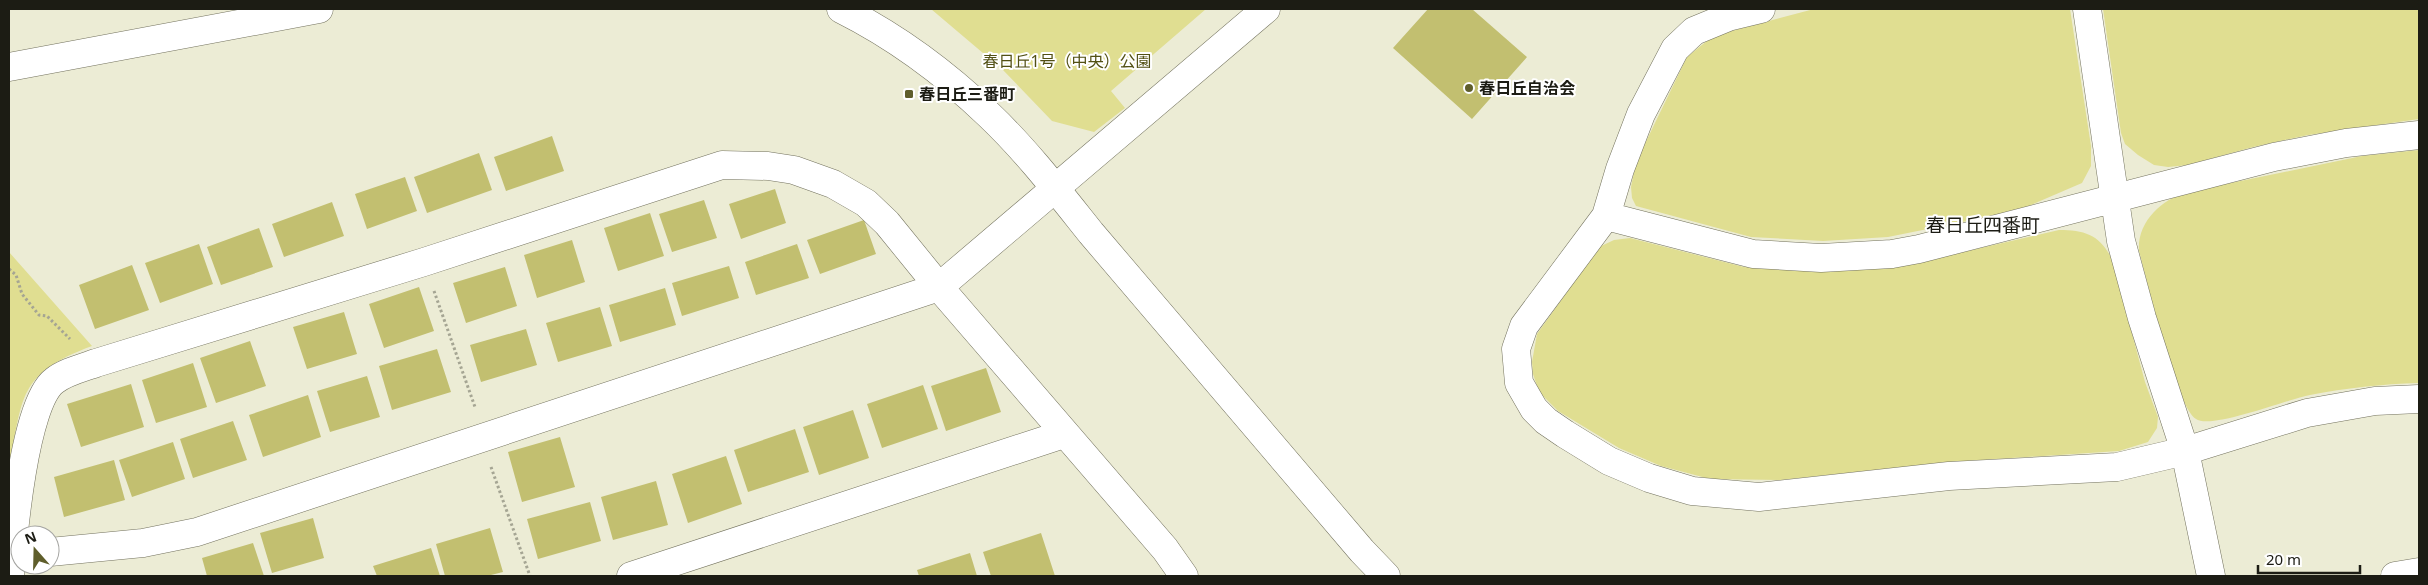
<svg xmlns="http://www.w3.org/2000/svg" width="2428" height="585" viewBox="0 0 2428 585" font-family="'Noto Sans','Noto Sans JP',sans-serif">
<rect width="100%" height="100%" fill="#ececd5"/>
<path fill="#e0de91" d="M 931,9 L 1206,9 L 1111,91 L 1125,108 L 1094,132 L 1052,121 L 1003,70 Z
M 1814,9 L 2070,9 L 2091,146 L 2091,166 L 2082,183 L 2017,211 L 1888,237 L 1823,241 L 1751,237 L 1636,206 L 1632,198 L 1631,187 L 1636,162 L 1687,57 L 1713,36 Z
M 2103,9 L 2419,9 L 2419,119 L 2308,135 L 2253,147 L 2188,165 L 2168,167 L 2154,165 L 2138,155 L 2125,144 L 2121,133 Z
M 2419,150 L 2419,383 C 2382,384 2346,388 2310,395 C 2288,399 2211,430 2196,419 C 2176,406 2147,280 2139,251 C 2137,222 2161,200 2187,192 L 2362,156 Z
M 2059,230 C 2085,230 2100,235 2112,259 L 2145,382 L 2158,417 L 2157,428 L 2148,442 L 2119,451 L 1950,462 L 1780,480 L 1710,479 L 1661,466 L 1619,448 L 1558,411 L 1539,392 L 1533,374 L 1532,362 L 1537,334 L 1599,247 L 1614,240 L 1630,238 L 1744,267 L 1824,272 L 1902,266 Z
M 9,252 L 92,346 C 17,374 23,397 9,468 Z"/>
<path fill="#c2bf70" d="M 1428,9 L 1472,9 L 1527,57 L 1472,119 L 1393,48 Z
M 552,136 L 564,171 L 506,191 L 494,157 Z
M 479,153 L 492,190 L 427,213 L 414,177 Z
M 405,177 L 417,211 L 367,229 L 355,194 Z
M 775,189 L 786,223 L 741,239 L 729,204 Z
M 704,200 L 717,238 L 672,252 L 659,214 Z
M 332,202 L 344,236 L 284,257 L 272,224 Z
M 650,213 L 664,256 L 618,271 L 604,228 Z
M 864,220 L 876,254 L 820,274 L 807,240 Z
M 259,228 L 273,267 L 221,285 L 207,247 Z
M 572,240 L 585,282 L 537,298 L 524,255 Z
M 199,244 L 213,284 L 160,303 L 145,263 Z
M 797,244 L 809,278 L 756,295 L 745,262 Z
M 132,265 L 149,310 L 95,329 L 79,285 Z
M 729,266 L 739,298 L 682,316 L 672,283 Z
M 505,267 L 517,306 L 466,323 L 453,283 Z
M 419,287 L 434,331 L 384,348 L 369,304 Z
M 665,288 L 676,325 L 620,342 L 609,305 Z
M 600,307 L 612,346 L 558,362 L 546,323 Z
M 344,312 L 357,354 L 307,369 L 293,327 Z
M 526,329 L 537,365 L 481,382 L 470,345 Z
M 250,341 L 266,386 L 216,403 L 200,358 Z
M 437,349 L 451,392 L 392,410 L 379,366 Z
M 193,363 L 207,407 L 156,423 L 142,380 Z
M 986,368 L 1001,412 L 946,431 L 931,386 Z
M 367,376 L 380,417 L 330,432 L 317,391 Z
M 131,384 L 144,427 L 81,447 L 67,404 Z
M 923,385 L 938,429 L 882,448 L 867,404 Z
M 308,395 L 321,437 L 263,457 L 249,415 Z
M 853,410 L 869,458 L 819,475 L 803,427 Z
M 233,421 L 247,460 L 193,478 L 180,439 Z
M 795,429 L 809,472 L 748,492 L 734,450 Z
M 560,437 L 575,487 L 522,502 L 508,452 Z
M 173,442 L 185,479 L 132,497 L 119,460 Z
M 726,456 L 742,504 L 688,523 L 672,474 Z
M 114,460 L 125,500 L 64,517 L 54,477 Z
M 656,481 L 668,525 L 613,540 L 601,497 Z
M 590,502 L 601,541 L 538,559 L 527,519 Z
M 313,518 L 324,558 L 272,573 L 260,533 Z
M 490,528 L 503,572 L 487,576 L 445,576 L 436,544 Z
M 1041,533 L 1055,576 L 991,576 L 983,552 Z
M 253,543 L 264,576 L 207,576 L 202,558 Z
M 431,548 L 440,576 L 377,576 L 373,566 Z
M 970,553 L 977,576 L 919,576 L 917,570 Z"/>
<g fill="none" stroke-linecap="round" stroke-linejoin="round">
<g stroke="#73725e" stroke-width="29">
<path id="minor" d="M 1761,9 L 1728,17 L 1694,31 L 1675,49 L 1641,114 L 1620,169 L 1606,216 L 1524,326 L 1516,349 L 1519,383 L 1534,409 L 1546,421 L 1565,434 L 1609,461 L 1649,478 L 1692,491 L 1759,497 L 1949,476 L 2117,467 L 2185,451 L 2307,413 L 2375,401 L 2419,399
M 2087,9 L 2121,241 L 2142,318 L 2185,451 L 2211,576
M 1606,216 L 1753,254 L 1821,258 L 1892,254 L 1919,249 L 2274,157 L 2346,143 L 2419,135
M 50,552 L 143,543 L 197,532 L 939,287 L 1266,9
M 10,576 C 13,537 24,404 54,381 C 65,372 82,368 96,363 L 424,262 L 722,165 L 768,166 L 794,170 L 833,184 L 866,203 L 887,223 L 939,287 L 1165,549 L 1184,576
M 631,576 L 1064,434"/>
</g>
<g stroke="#73725e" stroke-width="29">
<path id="tertiary" d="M 841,9 C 895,36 945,73 989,115 C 1026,150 1059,193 1091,233 L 1362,551 L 1386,576
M 9,67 L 319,9
M 2395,576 L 2419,572"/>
</g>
<path stroke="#a5a593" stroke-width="3" stroke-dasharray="2.5 2.5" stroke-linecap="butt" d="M 9,269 L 16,275 L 22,294 L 39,315 L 47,316 L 70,339
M 434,291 L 475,407
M 491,467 L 530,576"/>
<use href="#minor" stroke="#fff" stroke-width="28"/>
<use href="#tertiary" stroke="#fff" stroke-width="28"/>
</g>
<g fill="#5f5e2b" stroke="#fff" stroke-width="2">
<circle cx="1469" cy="88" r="5"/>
<rect x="904" y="89" width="10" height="10" rx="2.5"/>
</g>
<g text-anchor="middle" stroke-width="4" stroke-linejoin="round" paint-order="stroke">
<g font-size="16" fill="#525014" stroke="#fff">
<text x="1067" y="67">春日丘1号（中央）公園</text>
</g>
<g font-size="16" font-weight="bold" fill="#1c1c14" stroke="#fff" text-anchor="start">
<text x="1479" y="94">春日丘自治会</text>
<text x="919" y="100">春日丘三番町</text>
</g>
<g font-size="19" fill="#1c1c14" stroke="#fff">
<text x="1983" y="232">春日丘四番町</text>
</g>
</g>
<rect width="2428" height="585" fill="none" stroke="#1c1c14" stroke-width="20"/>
<g transform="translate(35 550) rotate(340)"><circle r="24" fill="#ffffff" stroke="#a4a4a1"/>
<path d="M0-4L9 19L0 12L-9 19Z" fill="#5f5e2b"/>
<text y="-8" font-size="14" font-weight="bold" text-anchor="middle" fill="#1c1c14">N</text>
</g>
<path d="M2258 565v8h102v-8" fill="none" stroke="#1c1c14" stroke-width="2.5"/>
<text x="2266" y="565" font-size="15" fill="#1c1c14" stroke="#ffffff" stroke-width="4" paint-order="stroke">20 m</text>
</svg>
